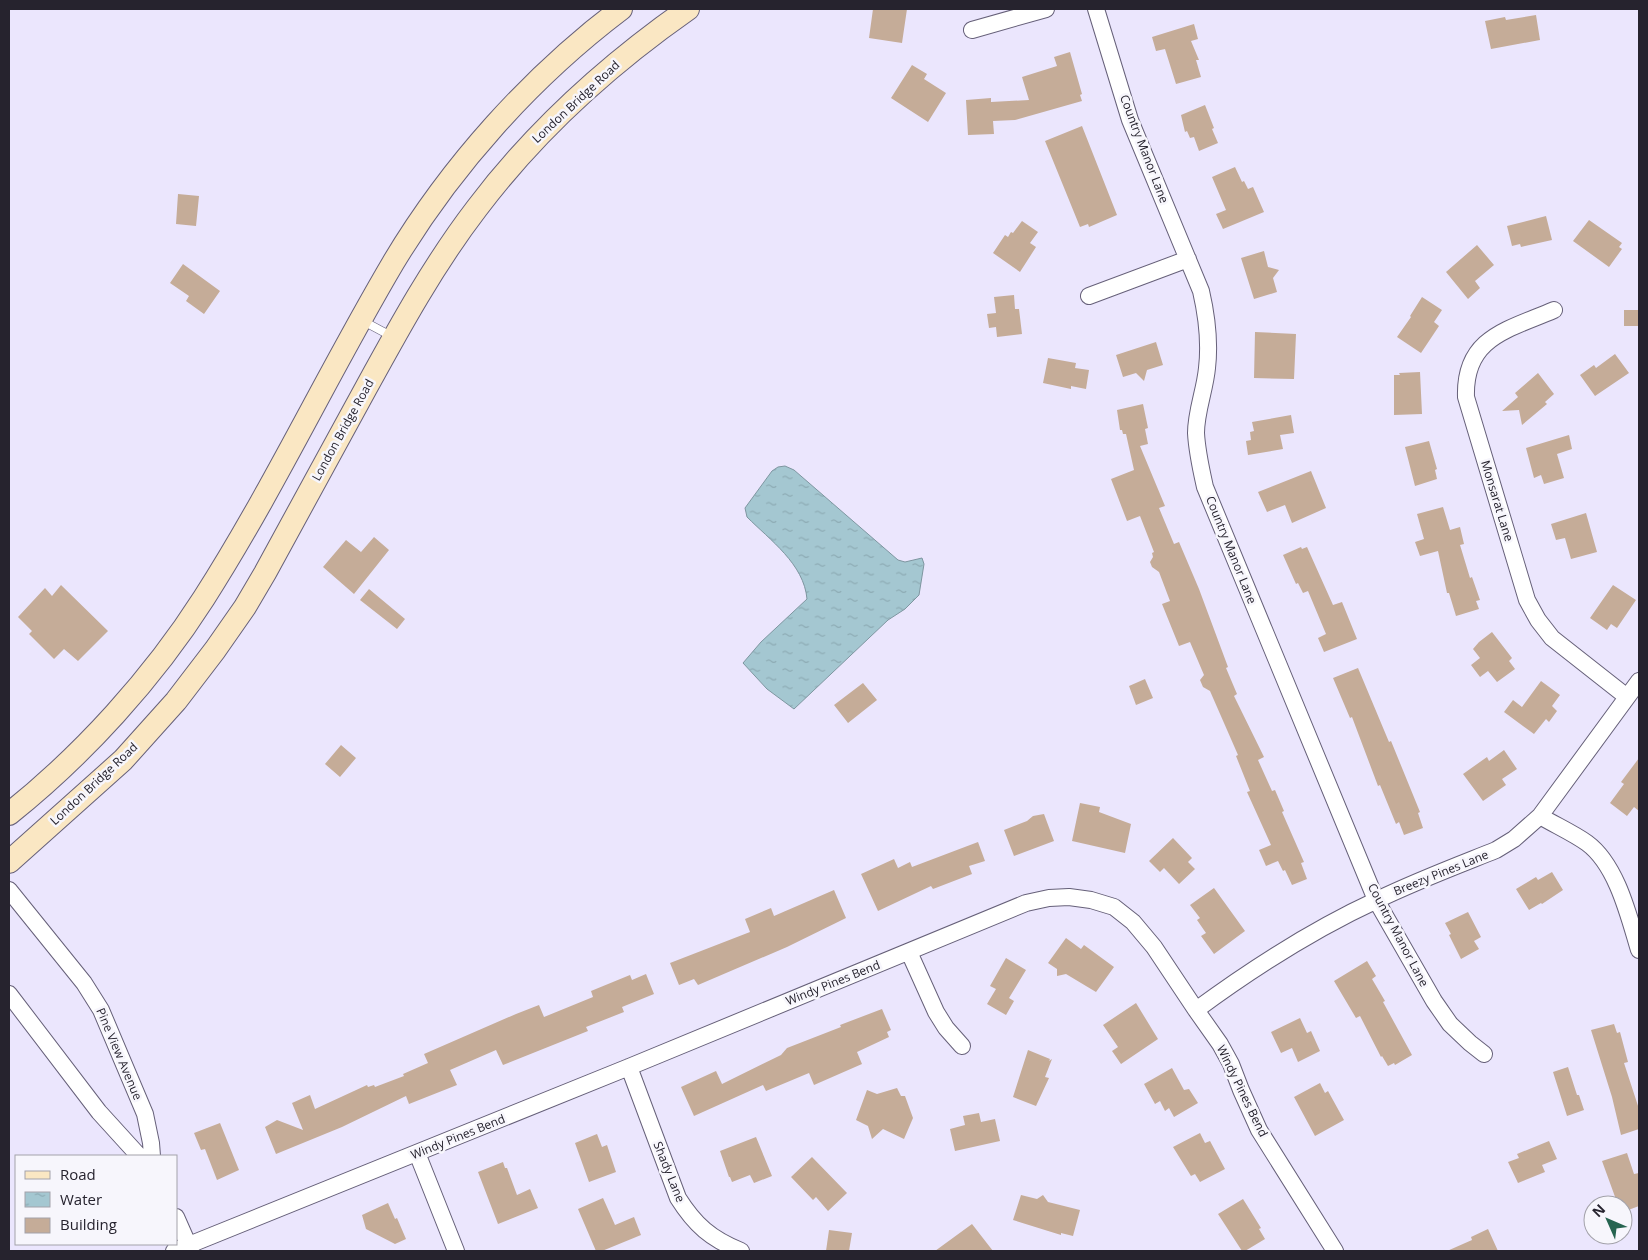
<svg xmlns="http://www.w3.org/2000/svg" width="1648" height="1260" viewBox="0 0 1648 1260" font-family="'Open Sans',sans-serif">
<defs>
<pattern id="water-ripples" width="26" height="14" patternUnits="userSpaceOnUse" patternTransform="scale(1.25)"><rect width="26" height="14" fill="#a4c7d1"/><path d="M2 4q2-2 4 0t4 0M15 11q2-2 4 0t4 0" fill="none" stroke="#8dabb4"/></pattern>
</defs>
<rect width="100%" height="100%" fill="#ebe6fd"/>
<path fill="url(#water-ripples)" stroke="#7e96a0" d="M 785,466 L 794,470 L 898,560 L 905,562 L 922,558 L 924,564 L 919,595 L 905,609 L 888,620 L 794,709 L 767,689 L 743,663 L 761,642 L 807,599 C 804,564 770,540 747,517 L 745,508 L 772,471 L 778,467 Z"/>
<path fill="#c5ac98" d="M 873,9 L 907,9 L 902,43 L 869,38 Z
M 1536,15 L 1540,40 L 1491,49 L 1485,21 L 1505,17 L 1506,20 Z
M 1194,24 L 1198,39 L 1191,41 L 1199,60 L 1196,60 L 1201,77 L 1176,84 L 1165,49 L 1156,51 L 1152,37 Z
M 1070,52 L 1082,94 L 1080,95 L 1082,101 L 1015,120 L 993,121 L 994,134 L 968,135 L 966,100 L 991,98 L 991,102 L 1029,100 L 1022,77 L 1057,66 L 1054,57 Z
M 912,65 L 927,74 L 924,79 L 946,93 L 928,122 L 891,98 Z
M 1205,105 L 1214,128 L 1212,129 L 1218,143 L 1199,151 L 1194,137 L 1190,138 L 1187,131 L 1185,132 L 1181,115 Z
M 1082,126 L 1117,215 L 1089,227 L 1088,224 L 1080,227 L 1045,141 Z
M 1235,167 L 1242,182 L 1244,181 L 1248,189 L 1253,187 L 1264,212 L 1223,229 L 1216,214 L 1226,210 L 1212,177 Z
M 178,194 L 199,196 L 196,226 L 176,224 Z
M 1546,216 L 1552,240 L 1521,247 L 1520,244 L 1512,246 L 1507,226 Z
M 1589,220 L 1622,243 L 1619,247 L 1622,249 L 1609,267 L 1573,241 Z
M 1022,221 L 1038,232 L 1030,243 L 1036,247 L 1020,272 L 993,253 L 1005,235 L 1008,237 L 1011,232 L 1013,233 Z
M 1477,245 L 1494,265 L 1475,281 L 1480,288 L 1468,299 L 1446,272 Z
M 1264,251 L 1268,267 L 1279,270 L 1273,278 L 1277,292 L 1254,299 L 1241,258 Z
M 183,264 L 220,291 L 204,314 L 186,301 L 189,296 L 170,283 Z
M 1014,295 L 1015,309 L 1019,309 L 1022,334 L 997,337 L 996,327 L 989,328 L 987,314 L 996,313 L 994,297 Z
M 1422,297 L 1442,310 L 1434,322 L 1439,326 L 1421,353 L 1397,337 L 1411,317 L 1410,316 Z
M 1624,310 L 1639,310 L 1639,326 L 1624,326 Z
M 1255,332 L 1296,334 L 1294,379 L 1254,378 Z
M 1156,342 L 1163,365 L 1147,370 L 1144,381 L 1136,373 L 1123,377 L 1116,355 Z
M 1615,354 L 1629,373 L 1595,396 L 1580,375 L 1594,365 L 1596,368 Z
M 1048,358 L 1076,363 L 1075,368 L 1089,370 L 1086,389 L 1071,386 L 1071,389 L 1043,383 Z
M 1420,372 L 1422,414 L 1394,415 L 1394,375 L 1400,375 L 1399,373 Z
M 1538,373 L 1554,394 L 1545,402 L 1547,404 L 1522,425 L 1519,410 L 1502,411 L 1518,397 L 1515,393 Z
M 1143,404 L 1148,428 L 1145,429 L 1148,444 L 1140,446 L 1165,506 L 1159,508 L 1174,544 L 1179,542 L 1199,589 L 1228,667 L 1226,668 L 1237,694 L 1234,696 L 1264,757 L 1258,760 L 1272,791 L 1275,790 L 1284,811 L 1282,812 L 1304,862 L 1301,863 L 1307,879 L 1292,885 L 1285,870 L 1283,871 L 1278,861 L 1266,866 L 1259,850 L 1271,845 L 1247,792 L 1250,791 L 1236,756 L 1238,755 L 1210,691 L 1203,687 L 1200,680 L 1204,675 L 1190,642 L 1179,646 L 1162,604 L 1170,601 L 1159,572 L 1152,567 L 1150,562 L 1153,557 L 1152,553 L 1154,552 L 1140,516 L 1127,521 L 1111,479 L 1134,470 L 1126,434 L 1123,434 L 1122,430 L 1120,430 L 1117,410 Z
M 1291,415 L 1294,433 L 1280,435 L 1283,449 L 1248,455 L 1246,441 L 1251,440 L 1250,432 L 1254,431 L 1252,422 Z
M 1569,435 L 1572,449 L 1557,454 L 1564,478 L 1544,484 L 1541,475 L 1534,478 L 1526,448 Z
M 1429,441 L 1437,469 L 1435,470 L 1437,479 L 1415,486 L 1405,447 Z
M 1311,471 L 1326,508 L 1292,523 L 1285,505 L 1267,512 L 1258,492 Z
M 1443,507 L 1450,530 L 1460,527 L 1464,544 L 1460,545 L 1470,578 L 1472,577 L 1480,600 L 1476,601 L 1479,609 L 1456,616 L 1449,593 L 1447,593 L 1438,551 L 1420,556 L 1415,542 L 1424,539 L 1417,514 Z
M 1586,513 L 1597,552 L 1571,559 L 1565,538 L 1556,540 L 1551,524 Z
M 374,537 L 389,550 L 354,594 L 323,567 L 346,540 L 361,552 Z
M 1301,547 L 1302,549 L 1307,547 L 1333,605 L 1342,602 L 1357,639 L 1324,652 L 1318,638 L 1326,634 L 1308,591 L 1303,593 L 1298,583 L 1296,584 L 1283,555 Z
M 61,585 L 108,631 L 78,661 L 64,649 L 54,659 L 29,634 L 32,631 L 18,617 L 45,588 L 52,596 Z
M 1613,585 L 1636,600 L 1617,628 L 1611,624 L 1607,630 L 1590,618 Z
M 369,589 L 405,619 L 397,629 L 360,600 Z
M 1492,632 L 1512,658 L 1509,661 L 1515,669 L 1497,682 L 1488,671 L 1480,677 L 1471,665 L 1480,658 L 1473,649 L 1479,642 Z
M 1358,668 L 1389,742 L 1391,741 L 1420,812 L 1418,813 L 1423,828 L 1404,835 L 1399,822 L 1396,824 L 1380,785 L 1378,786 L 1352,717 L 1350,718 L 1333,678 Z
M 1145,679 L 1153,698 L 1136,705 L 1129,686 Z
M 1541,681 L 1560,695 L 1552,706 L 1557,711 L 1549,722 L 1546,719 L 1534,734 L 1504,712 L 1513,700 L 1522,707 Z
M 863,683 L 877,700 L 848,723 L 834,705 Z
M 341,745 L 356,758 L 340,777 L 325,764 Z
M 1504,750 L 1517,769 L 1502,779 L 1506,785 L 1483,801 L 1463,774 L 1487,757 L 1489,761 Z
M 1639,758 L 1639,811 L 1634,807 L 1627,816 L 1610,803 L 1624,784 L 1621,782 Z
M 1080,803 L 1100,807 L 1099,812 L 1131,824 L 1125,853 L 1072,841 Z
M 1044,814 L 1054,841 L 1014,856 L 1004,830 L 1027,821 L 1033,816 Z
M 1173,838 L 1192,858 L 1188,862 L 1195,869 L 1179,884 L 1164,868 L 1160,872 L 1149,861 Z
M 978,842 L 985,861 L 969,866 L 972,874 L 933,889 L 931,886 L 878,911 L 861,874 L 894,859 L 898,868 L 910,862 L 912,867 Z
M 1552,872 L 1563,890 L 1542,904 L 1541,903 L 1529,910 L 1516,889 L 1536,877 L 1538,880 Z
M 1214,888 L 1245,931 L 1214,954 L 1201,936 L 1206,933 L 1197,920 L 1200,918 L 1190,905 Z
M 834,890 L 846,918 L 787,947 L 698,985 L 694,979 L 679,985 L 670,963 L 750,932 L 745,919 L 771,908 L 774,916 Z
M 1468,912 L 1481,937 L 1474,941 L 1479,949 L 1461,959 L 1449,935 L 1451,934 L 1445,923 Z
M 1066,938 L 1081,949 L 1084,945 L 1114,967 L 1096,992 L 1066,974 L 1057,976 L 1057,969 L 1048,963 Z
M 1006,958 L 1026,970 L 1009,998 L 1014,1001 L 1006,1015 L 987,1004 L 996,989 L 990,986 Z
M 1367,961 L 1376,976 L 1372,979 L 1385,1001 L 1383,1002 L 1412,1055 L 1395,1065 L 1394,1063 L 1388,1066 L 1382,1056 L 1381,1057 L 1360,1016 L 1356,1018 L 1334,981 Z
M 646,974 L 654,994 L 622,1007 L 624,1012 L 586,1027 L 588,1031 L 503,1065 L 496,1050 L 450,1070 L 457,1085 L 409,1104 L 406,1096 L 342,1127 L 276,1154 L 265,1127 L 277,1120 L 303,1130 L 292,1103 L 310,1095 L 315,1109 L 367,1085 L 368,1087 L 374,1085 L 375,1087 L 404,1076 L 403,1074 L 428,1063 L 424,1054 L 516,1014 L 539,1005 L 544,1017 L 593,997 L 591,991 L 630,975 L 632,980 Z
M 1136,1003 L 1158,1039 L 1121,1064 L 1112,1051 L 1118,1047 L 1103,1025 Z
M 882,1009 L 891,1030 L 887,1032 L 889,1037 L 857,1052 L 862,1064 L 814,1085 L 809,1073 L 766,1091 L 763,1085 L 694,1116 L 681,1087 L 716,1071 L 722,1084 L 781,1055 L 787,1048 L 841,1027 L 840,1025 Z
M 1300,1018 L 1307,1033 L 1311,1031 L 1320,1051 L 1298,1062 L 1292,1048 L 1281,1053 L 1271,1032 Z
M 1614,1024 L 1617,1033 L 1620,1032 L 1628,1062 L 1624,1063 L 1639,1109 L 1639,1129 L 1621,1135 L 1612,1097 L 1591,1030 Z
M 1028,1050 L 1050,1059 L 1049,1061 L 1052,1059 L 1045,1077 L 1049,1078 L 1036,1106 L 1013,1097 Z
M 1568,1067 L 1577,1095 L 1579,1095 L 1584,1110 L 1567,1116 L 1553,1072 Z
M 1172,1068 L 1184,1090 L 1189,1089 L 1198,1103 L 1174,1117 L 1169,1108 L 1165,1111 L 1160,1101 L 1155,1104 L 1144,1084 Z
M 1320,1083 L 1325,1093 L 1328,1091 L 1344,1120 L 1315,1136 L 1294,1097 Z
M 897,1088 L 901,1096 L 905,1096 L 913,1118 L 904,1139 L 883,1129 L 872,1139 L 868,1126 L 856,1120 L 867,1090 L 877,1094 Z
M 979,1113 L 981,1122 L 995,1119 L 1000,1141 L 955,1151 L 950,1129 L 965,1125 L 963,1116 Z
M 220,1123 L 239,1170 L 217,1180 L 205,1149 L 201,1150 L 194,1133 Z
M 1200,1133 L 1205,1143 L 1210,1141 L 1225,1169 L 1200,1182 L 1195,1174 L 1191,1176 L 1173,1147 Z
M 597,1134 L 602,1147 L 607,1145 L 616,1172 L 589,1182 L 575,1143 Z
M 756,1137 L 772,1176 L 754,1183 L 750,1175 L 732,1182 L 730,1177 L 729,1177 L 720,1151 Z
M 1549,1141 L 1557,1159 L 1542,1165 L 1545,1172 L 1518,1183 L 1508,1162 L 1519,1158 L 1517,1154 Z
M 1627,1153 L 1634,1174 L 1639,1173 L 1639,1206 L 1623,1212 L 1623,1205 L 1618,1205 L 1602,1161 Z
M 812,1157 L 847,1193 L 828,1211 L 816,1197 L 813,1200 L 791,1177 Z
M 503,1162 L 505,1168 L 507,1168 L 517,1195 L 530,1189 L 538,1208 L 498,1224 L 478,1172 Z
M 1021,1195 L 1037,1199 L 1043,1195 L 1048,1202 L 1080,1210 L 1073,1236 L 1061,1233 L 1061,1235 L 1013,1220 Z
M 603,1198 L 615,1225 L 634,1217 L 641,1235 L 602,1251 L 596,1251 L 578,1209 Z
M 1243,1199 L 1261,1228 L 1259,1229 L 1265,1239 L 1245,1251 L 1242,1251 L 1218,1214 Z
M 388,1203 L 395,1219 L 397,1218 L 406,1239 L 395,1244 L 366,1229 L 362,1215 Z
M 972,1224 L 993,1251 L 935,1251 Z
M 1488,1229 L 1498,1251 L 1447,1251 L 1472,1240 L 1471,1237 Z
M 829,1230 L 852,1233 L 849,1251 L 826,1251 Z"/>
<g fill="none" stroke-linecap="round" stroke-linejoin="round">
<g stroke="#666079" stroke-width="9">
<path id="service" d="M 363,321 L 393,337"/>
</g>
<g stroke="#666079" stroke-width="18">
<path id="minor" d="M 1096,9 L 1130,120 L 1201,291 C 1207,317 1210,342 1207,368 C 1205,390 1196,411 1196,433 C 1197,452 1201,469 1205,487 L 1376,900 L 1434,1001 L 1450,1024 L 1470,1043 L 1484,1054
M 972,30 L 1046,9
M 1089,296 L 1188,259
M 1554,310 C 1508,330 1464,337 1466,397 L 1527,600 L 1538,620 L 1552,638 L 1627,697
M 1540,816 C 1555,825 1573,833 1587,843 C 1617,865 1629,917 1639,950
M 9,890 L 84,983 L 101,1010 L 145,1114 L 151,1143 L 152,1156
M 909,952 L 936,1012 L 946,1028 L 962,1046
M 9,994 L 99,1112 L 139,1156
M 1196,1010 C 1253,968 1312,930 1377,900 C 1416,881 1456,866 1496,850 L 1514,839 L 1540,816 L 1639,681
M 629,1067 L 678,1198 C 695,1225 711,1239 741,1251
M 417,1153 L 456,1251
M 176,1217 L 191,1251
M 174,1251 L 629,1067 L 1026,903 L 1049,898 L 1069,897 L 1091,900 L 1114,907 L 1133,922 L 1154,947 L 1196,1010 L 1220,1044 L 1231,1064 L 1241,1090 L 1259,1130 L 1335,1251"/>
</g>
<g stroke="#666079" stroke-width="24">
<path id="secondary" d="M 9,814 C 83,755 153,678 204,598 C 273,490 328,373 393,263 C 451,166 531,77 621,9
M 9,862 L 123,760 L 176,701 L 215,650 L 245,607 L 265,573 C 299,511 333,449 366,388 C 400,326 434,264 477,208 C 536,130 608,65 688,9"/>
</g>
<use href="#service" stroke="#fff" stroke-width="8"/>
<use href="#minor" stroke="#fff" stroke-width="16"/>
<use href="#secondary" stroke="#fae7c3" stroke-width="22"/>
</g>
<g text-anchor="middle" stroke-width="5" stroke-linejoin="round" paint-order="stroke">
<g font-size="12" fill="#26232e" stroke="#f7f6fc">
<text transform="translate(576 102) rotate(-43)" y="4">London Bridge Road</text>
<text transform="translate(1144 149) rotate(69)" y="4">Country Manor Lane</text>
<text transform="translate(343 430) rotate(-61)" y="4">London Bridge Road</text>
<text transform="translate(1497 501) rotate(73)" y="4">Monsarat Lane</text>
<text transform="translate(1231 550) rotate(68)" y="4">Country Manor Lane</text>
<text transform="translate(94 784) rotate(-43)" y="4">London Bridge Road</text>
<text transform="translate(1441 873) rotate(-22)" y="4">Breezy Pines Lane</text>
<text transform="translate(1398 935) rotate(62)" y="4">Country Manor Lane</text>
<text transform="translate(833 983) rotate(-22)" y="4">Windy Pines Bend</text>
<text transform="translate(119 1054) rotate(67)" y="4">Pine View Avenue</text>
<text transform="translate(1242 1091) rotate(64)" y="4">Windy Pines Bend</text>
<text transform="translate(458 1137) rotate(-22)" y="4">Windy Pines Bend</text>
<text transform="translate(669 1172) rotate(68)" y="4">Shady Lane</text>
</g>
</g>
<rect width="1648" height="1260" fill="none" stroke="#26232e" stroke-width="20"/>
<rect x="15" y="1155" width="162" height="90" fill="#f7f6fc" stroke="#a3a2aa"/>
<rect x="25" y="1171" width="25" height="8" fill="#fae7c3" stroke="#a3a2aa"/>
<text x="60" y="1180" font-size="15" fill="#26232e">Road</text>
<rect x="25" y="1192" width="25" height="15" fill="url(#water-ripples)" stroke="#a3a2aa"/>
<text x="60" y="1205" font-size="15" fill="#26232e">Water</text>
<rect x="25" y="1218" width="25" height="15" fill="#c5ac98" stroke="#a3a2aa"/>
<text x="60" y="1230" font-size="15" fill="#26232e">Building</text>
<g transform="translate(1608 1220) rotate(315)"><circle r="24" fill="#f7f6fc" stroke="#a3a2aa"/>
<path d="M0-4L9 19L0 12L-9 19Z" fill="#266450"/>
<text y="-8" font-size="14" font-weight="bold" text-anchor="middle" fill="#26232e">N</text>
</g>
</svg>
